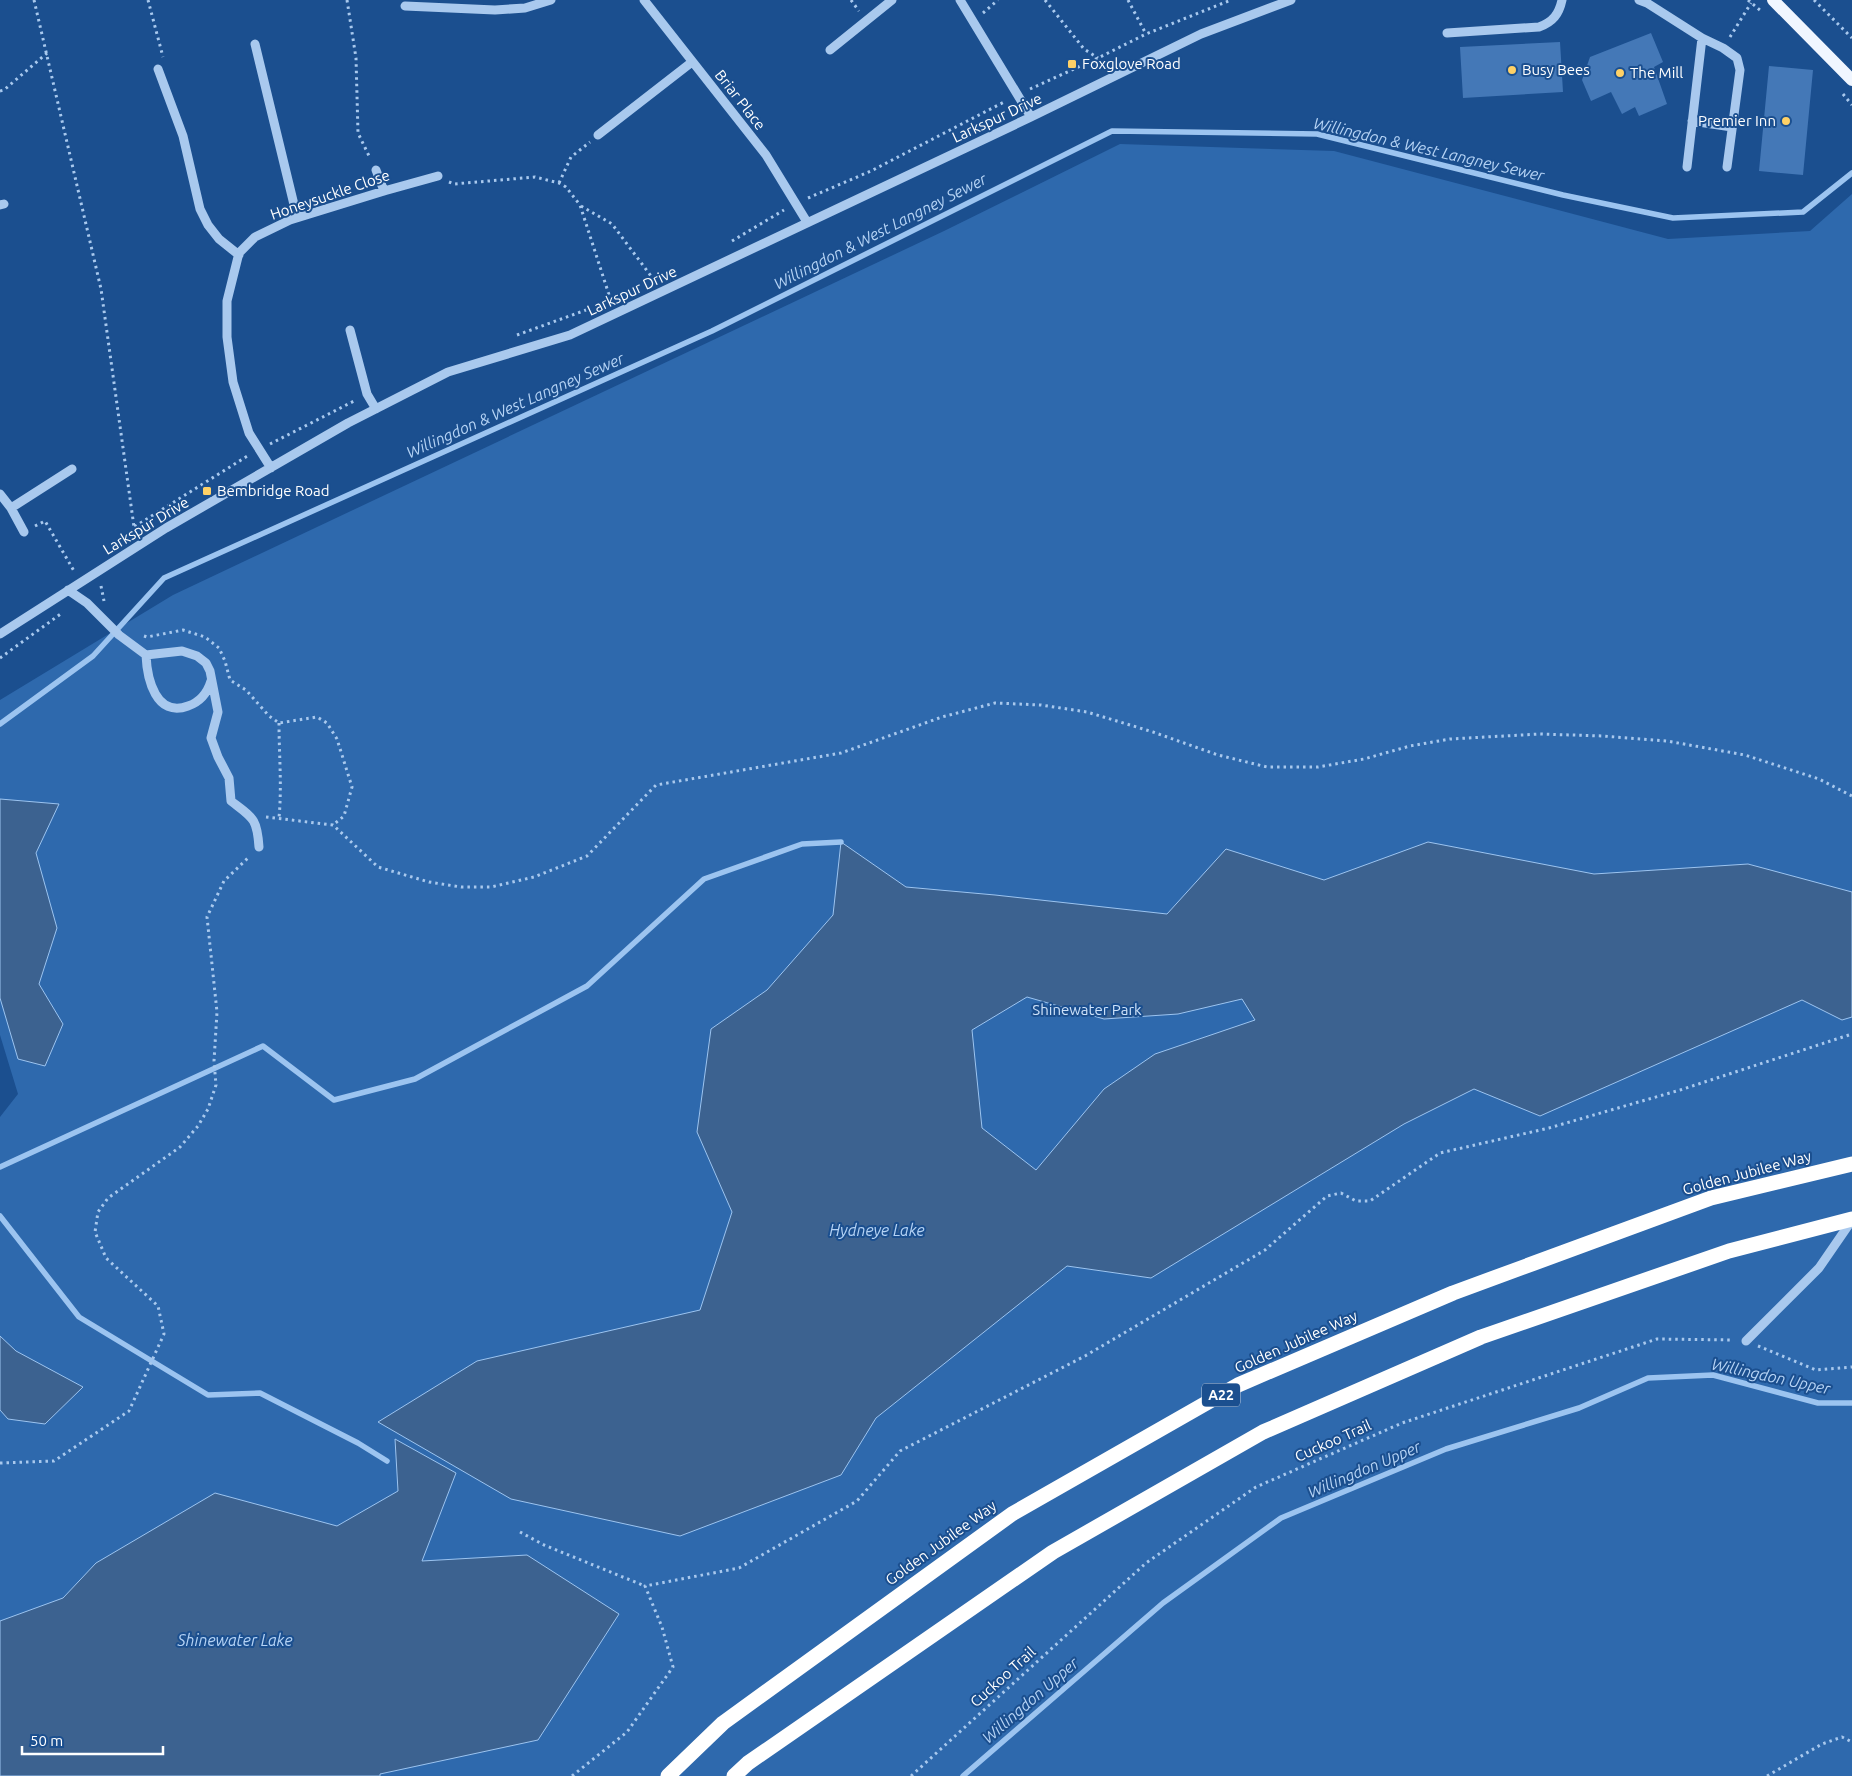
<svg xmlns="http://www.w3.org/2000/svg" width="1852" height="1776" viewBox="0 0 1852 1776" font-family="Ubuntu,sans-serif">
<rect width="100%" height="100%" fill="#1b4f8f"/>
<path fill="#2e69ad" d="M 1120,144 L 1334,151 L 1668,239 L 1810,231 L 1852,194 L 1852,1776 L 0,1776 L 0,1117 L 18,1094 L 0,1035 L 0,700 L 173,595 L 944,231 Z"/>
<path fill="#3c6290" stroke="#9cc4f0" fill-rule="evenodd" d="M 0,799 L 59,804 L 36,853 L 57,928 L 39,984 L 63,1024 L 45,1066 L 18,1059 L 0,998 Z
M 841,842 L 906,887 L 995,895 L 1167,914 L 1226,849 L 1324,880 L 1428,842 L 1594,874 L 1748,864 L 1852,892 L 1852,1017 L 1842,1020 L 1802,1000 L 1540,1116 L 1474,1089 L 1404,1124 L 1151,1278 L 1067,1266 L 876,1418 L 841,1475 L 680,1536 L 511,1499 L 378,1422 L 477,1361 L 700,1310 L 732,1212 L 697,1132 L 711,1029 L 767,990 L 833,915 ZM 1027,997 L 1104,1019 L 1178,1014 L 1242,999 L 1255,1020 L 1155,1054 L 1104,1089 L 1036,1170 L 982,1128 L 972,1030 Z
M 0,1336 L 16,1351 L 83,1387 L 45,1424 L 8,1419 L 0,1410 Z
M 395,1439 L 456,1473 L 422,1561 L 527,1555 L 619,1614 L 538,1740 L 380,1774 L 380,1776 L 0,1776 L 0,1621 L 63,1598 L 96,1563 L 215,1493 L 337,1526 L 398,1491 Z"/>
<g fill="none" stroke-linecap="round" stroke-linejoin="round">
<path stroke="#9cc4f0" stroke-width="5.5" d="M 0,724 L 93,656 L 164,578 L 712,331 L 1112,131 L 1317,134 L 1563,195 L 1673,218 L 1803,212 L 1852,173
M 0,1167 L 263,1046 L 334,1100 L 415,1079 L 587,986 L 704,879 L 802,844 L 841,842
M 0,1216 L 79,1317 L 208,1395 L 260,1393 L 358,1443 L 387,1461
M 963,1776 L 1163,1603 L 1281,1518 L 1446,1449 L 1579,1408 L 1648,1378 L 1713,1375 L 1818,1403 L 1852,1403"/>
</g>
<path fill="#4478b7" d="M 1651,33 L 1663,62 L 1654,67 L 1667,104 L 1639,116 L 1635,107 L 1622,114 L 1611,92 L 1591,101 L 1582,80 L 1590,57 Z
M 1560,42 L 1563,92 L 1463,98 L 1460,47 Z
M 1769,66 L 1813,70 L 1803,175 L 1759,171 Z"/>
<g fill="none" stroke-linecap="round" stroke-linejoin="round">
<path stroke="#a9c9ee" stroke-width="3" stroke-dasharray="2.5 4" stroke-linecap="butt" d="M 34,0 L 101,289 L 134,527
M 148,0 L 163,57
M 347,0 L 356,58 L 358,133 L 370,158
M 851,0 L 859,11
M 1045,0 L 1084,49 L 1098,58
M 1128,0 L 1146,34
M 1748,0 L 1761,11
M 1814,0 L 1852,38
M 983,13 L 998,0
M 1730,37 L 1751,3
M 1030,89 L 1098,58 L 1146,34 L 1231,0
M 0,91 L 4,90 L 47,53
M 1843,94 L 1852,105
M 449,182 L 454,184 L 535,177 L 559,183 L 566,187 L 580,205 L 611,301
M 559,183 L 571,157 L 590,142
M 808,198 L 871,171 L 1006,101
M 581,206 L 612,224 L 654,280
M 732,241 L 784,210
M 517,335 L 586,310
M 270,444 L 356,400
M 35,526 L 45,521 L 74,571
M 137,532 L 134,527 L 249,455
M 101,586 L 104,601
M 144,636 L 147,637 L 183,630 L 205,637 L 219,648 L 225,661 L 230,680 L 246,690 L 269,716 L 279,723 L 317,717 L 327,723 L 337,739 L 352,787 L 344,816 L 333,825
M 0,658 L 62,613
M 279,723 C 279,755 282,785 279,818
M 266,817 L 333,825 L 378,867 L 429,882 L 461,887 L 491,887 L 534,877 L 587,856 L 656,785 L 841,753 L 942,717 L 995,703 L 1041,705 L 1087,712 L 1153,732 L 1218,755 L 1267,767 L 1318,767 L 1364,759 L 1410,746 L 1450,739 L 1540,734 L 1603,736 L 1667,741 L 1745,755 L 1819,779 L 1852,796
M 1758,1346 L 1816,1370 L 1852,1367
M 0,1463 L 54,1461 L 129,1411 L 164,1334 L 158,1306 L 106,1258 L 95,1232 L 98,1212 L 108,1198 L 180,1147 L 198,1126 L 208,1109 L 216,1085 L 214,1061 L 217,1012 L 207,917 L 224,881 L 250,856
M 520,1532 L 544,1545 L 645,1586
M 572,1776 L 627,1732 L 673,1667 L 662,1627 L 645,1586 L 739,1568 L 857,1501 L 900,1451 L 1085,1356 L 1265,1250 L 1327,1196 L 1341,1193 L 1356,1201 L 1370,1201 L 1440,1153 L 1549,1128 L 1680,1090 L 1852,1034
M 911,1776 L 1146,1563 L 1256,1487 L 1402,1423 L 1657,1339 L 1733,1340
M 1767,1776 L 1822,1744 L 1842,1737 L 1852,1742"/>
<path stroke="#a9c9ee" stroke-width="9" d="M 644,0 L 766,155 L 807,222
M 960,0 L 1031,117
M 1639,0 L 1647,3 L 1702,38 L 1723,48 L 1737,58 L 1740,70 L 1727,167
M 405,6 L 495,10 L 525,8 L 551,0
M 1447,33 L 1539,27 C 1553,22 1559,14 1562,0
M 255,44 L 297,217
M 830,50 L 892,0
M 158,69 L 183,136 L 200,209 L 208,225 L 219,239 L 239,255
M 1692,121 L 1732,127
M 598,135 L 692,62
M 1687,167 L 1702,38
M 376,170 L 384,191
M 0,205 L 4,204
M 350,330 L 367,394 L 376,409
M 271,468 L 249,433 L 233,382 L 227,337 L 227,301 L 239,253 L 255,237 L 290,220 L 384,191 L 438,176
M 0,494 L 11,508 L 24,532
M 11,508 L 72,469
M 68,590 L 87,603 L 119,635 L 146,655 C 147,679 156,718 188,706 C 200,702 207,694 211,681
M 0,634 L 166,528 L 348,423 L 448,372 L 570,335 L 1031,117 L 1201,34 L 1291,0
M 146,655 L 182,651 L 197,656 L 206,663 L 210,671 L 218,712 L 211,738 L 218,757 L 229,778 L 231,801 C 253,818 257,818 259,847
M 1746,1341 L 1819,1268 L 1852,1220"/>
<path stroke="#f0f6ff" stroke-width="12" d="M 1773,0 L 1852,80"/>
<path stroke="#fff" stroke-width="15" d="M 668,1776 L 723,1723 L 1012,1514 L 1238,1385 L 1453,1293 L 1711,1198 L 1852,1164
M 734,1776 L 748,1763 L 1053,1552 L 1263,1432 L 1481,1337 L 1729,1251 L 1852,1219"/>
</g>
<g fill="#ffd166" stroke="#1b4f8f" stroke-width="2">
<rect x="1067" y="59" width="10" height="10" rx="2.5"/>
<circle cx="1512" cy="70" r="5"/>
<circle cx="1620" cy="73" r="5"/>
<circle cx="1786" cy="121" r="5"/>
<rect x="202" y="486" width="10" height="10" rx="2.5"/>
</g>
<g text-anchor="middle" stroke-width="4" stroke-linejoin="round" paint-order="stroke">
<rect fill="#1b4f8f" stroke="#bbcadd" stroke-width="1" x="1202" y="1383.5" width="38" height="23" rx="4"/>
<g font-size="14" font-weight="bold" fill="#fff">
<text x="1221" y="1400">A22</text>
</g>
<g font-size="15" fill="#fff" stroke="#1b4f8f" text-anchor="start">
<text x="1082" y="69">Foxglove Road</text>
<text x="1522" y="75">Busy Bees</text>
<text x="1630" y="78">The Mill</text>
<text x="1776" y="126" text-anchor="end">Premier Inn</text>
<text x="217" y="496">Bembridge Road</text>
</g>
<g font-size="15" fill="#fff" stroke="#1b4f8f">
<text transform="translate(740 100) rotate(52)" y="5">Briar Place</text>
<text transform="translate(997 118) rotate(-25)" y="5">Larkspur Drive</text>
<text transform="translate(330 195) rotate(-19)" y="5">Honeysuckle Close</text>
<text transform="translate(632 291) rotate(-25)" y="5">Larkspur Drive</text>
<text transform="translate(146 526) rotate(-31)" y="5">Larkspur Drive</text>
<text transform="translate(1747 1173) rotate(-15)" y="5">Golden Jubilee Way</text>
<text transform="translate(1296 1342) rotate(-24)" y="5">Golden Jubilee Way</text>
<text transform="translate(1333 1441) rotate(-24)" y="5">Cuckoo Trail</text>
<text transform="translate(941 1543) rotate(-36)" y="5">Golden Jubilee Way</text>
<text transform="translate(1003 1677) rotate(-42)" y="5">Cuckoo Trail</text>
</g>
<g font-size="15" fill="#cfe3fa" stroke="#1b4f8f">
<text x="1087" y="1015">Shinewater Park</text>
</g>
<g font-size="16" font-style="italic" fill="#b5d3f5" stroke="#1b4f8f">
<text transform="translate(1429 149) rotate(13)" y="6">Willingdon &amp; West Langney Sewer</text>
<text transform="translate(880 231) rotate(-27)" y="6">Willingdon &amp; West Langney Sewer</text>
<text transform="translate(515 405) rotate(-24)" y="6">Willingdon &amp; West Langney Sewer</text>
<text x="877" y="1236">Hydneye Lake</text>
<text transform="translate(1771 1376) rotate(12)" y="6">Willingdon Upper</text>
<text transform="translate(1364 1469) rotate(-23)" y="6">Willingdon Upper</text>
<text x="235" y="1646">Shinewater Lake</text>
<text transform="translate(1030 1700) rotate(-41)" y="6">Willingdon Upper</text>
</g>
</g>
<path d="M22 1746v8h141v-8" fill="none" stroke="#ffffff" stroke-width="2.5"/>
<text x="30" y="1746" font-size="15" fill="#ffffff" stroke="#1b4f8f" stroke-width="4" paint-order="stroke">50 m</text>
</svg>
